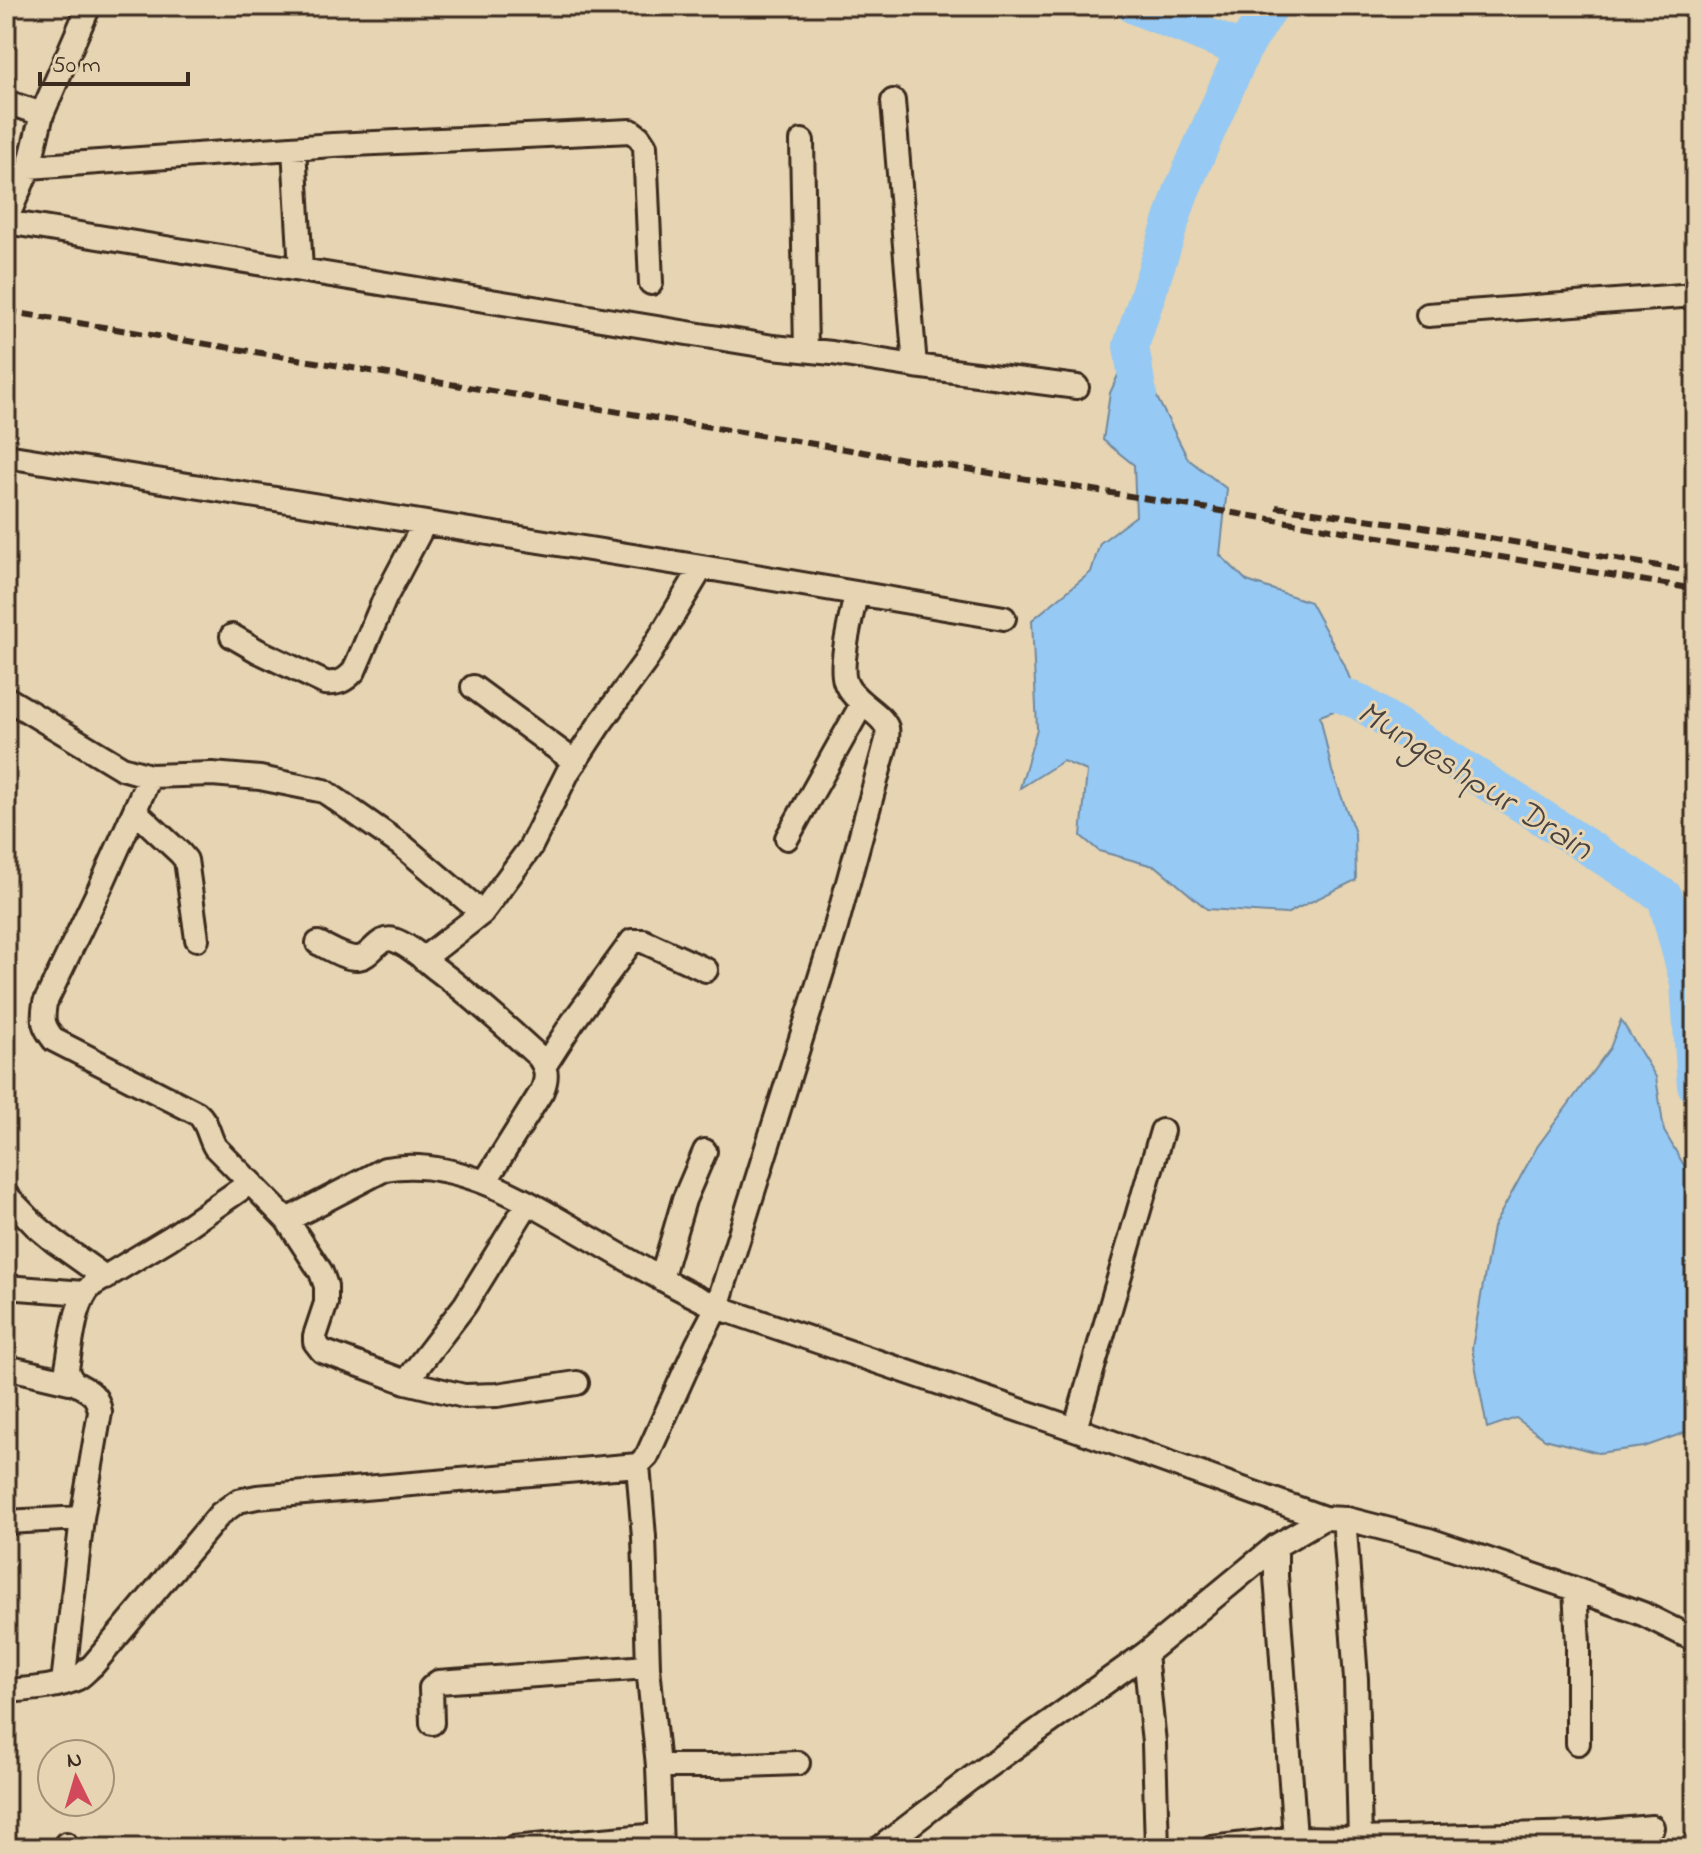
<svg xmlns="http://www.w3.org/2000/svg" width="1701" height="1854" viewBox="0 0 1701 1854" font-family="'Indie Flower',sans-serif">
<rect width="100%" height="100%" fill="#e6d4b2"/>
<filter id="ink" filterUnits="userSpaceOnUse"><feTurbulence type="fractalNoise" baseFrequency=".0125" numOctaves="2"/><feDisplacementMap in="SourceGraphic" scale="16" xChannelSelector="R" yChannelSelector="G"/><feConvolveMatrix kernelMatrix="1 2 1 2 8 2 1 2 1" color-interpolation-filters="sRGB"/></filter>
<g filter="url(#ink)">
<path fill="#96c9f3" stroke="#72899e" stroke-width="2" d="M 1131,346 L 1188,459 L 1227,489 L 1220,555 L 1247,581 L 1310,602 L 1344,664 L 1359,702 L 1320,716 L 1332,771 L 1355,833 L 1356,880 L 1286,914 L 1207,909 L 1157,867 L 1099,851 L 1081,836 L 1087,771 L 1063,761 L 1020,788 L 1037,729 L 1032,620 L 1091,572 L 1100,543 L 1136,516 L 1134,465 L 1103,440 L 1110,393 Z
M 1621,1020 L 1656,1077 L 1664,1131 L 1695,1184 L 1695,1429 L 1644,1447 L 1598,1453 L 1545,1439 L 1516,1418 L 1487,1428 L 1472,1348 L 1493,1227 L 1537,1147 L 1610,1048 Z"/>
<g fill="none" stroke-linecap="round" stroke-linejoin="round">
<path stroke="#96c9f3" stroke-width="36" d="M 1134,6 L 1243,50
M 1139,395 L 1131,346 L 1181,192 L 1243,50 L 1271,6
M 1313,684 L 1359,702 L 1526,807 L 1665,897 L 1688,983 L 1695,1085"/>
<g stroke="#3b2a1e" stroke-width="28">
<path id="minor" d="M 893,101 L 915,366
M 6,102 L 42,114
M 802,141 L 806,350
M 294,148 L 301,270
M 29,167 L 333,145 L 631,131 L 639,137 L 645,146 L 651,283
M 6,220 L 29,167 L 42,114 L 89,6
M 6,222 L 773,347 L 832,353 L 915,366 L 1077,387
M 1428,315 L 1695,295
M 6,456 L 702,567 L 1004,618
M 856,594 C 852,615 839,662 845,681 C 851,701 881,712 887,728 C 888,732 887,736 887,740 L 835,930 L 717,1307 L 1075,1429 L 1324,1518 L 1347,1519 L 1429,1540 L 1575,1589 L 1643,1614 L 1695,1640
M 232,636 L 258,651 L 325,683 C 338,684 345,681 354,671 L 385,598 L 424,524
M 473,687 L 575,762
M 6,698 L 122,768 L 150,776 L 212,774 L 260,778 L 324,791 L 404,847 L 482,913
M 150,776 L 100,888 L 45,1003 C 42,1021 43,1026 54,1040 L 197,1113 C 208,1122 208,1135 215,1147 L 287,1220 L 321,1272 L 326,1286 L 326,1303 L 315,1336 L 315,1342 L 322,1351 L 406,1382 L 464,1396 L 497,1395 L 577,1383
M 135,811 L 180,853 L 186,860 L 197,939
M 787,838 L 862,704
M 318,943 C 329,948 345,959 358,958 C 372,957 378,935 394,940 C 407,944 424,959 435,968 C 471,995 504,1025 538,1056 C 547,1068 548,1077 542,1091 L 485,1182
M 423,959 L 482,913 L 530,848 L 568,772 L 599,725 L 645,662 L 702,567
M 545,1065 L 572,1023 L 632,941 L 643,941 L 706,970
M 6,1195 L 36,1226 L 54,1241 L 106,1278
M 661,1279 L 684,1200 L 705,1151
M 6,1287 L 84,1293
M 6,1367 L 74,1383
M 406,1382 L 465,1305 L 528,1203
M 1075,1429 L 1162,1131
M 638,1465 L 644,1537 L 648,1667 L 658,1766 L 661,1848
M 1347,1519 L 1345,1530 L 1356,1679 L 1360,1839
M 6,1522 L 82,1518
M 1276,1546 L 1276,1576 L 1295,1838
M 1575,1589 L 1578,1645 L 1578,1743
M 1145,1654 L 1154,1743 L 1157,1848
M 63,1683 L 82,1518 L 100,1412 C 96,1381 70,1393 67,1368 C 72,1343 74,1302 92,1285 L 170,1238 L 251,1182
M 6,1691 C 29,1689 57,1688 78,1678 C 83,1675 88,1669 93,1665 L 220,1514 L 238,1501 L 257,1497 L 638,1465 L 647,1456 L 697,1345 L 717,1307 C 674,1287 633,1263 592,1239 C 532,1205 458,1155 385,1169 L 287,1220
M 432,1723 L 431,1688 L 438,1682 L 648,1667
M 658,1766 L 716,1766 L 798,1763
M 66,1844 L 67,1848
M 513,1848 L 659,1835
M 880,1848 L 970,1779 L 1145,1654 L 1276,1546 L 1324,1518
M 1212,1848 L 1295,1838 L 1360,1839 L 1585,1833 L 1652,1827"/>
</g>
<use href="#minor" stroke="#e6d4b2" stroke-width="22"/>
<path stroke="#3b2a1e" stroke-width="6" stroke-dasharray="12 6" stroke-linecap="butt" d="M 6,311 L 1695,589
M 1276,507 L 1417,526 L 1695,572"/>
</g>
</g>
<g text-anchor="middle" stroke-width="6" stroke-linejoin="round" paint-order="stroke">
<g font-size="36" font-style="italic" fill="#49423e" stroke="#e6d4b2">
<text transform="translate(1476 778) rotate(32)" y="13">Mungeshpur Drain</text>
</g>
</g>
<rect width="1701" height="1854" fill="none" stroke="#e6d4b2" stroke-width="32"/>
<rect x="16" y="16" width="1669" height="1822" fill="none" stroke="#3b2a1e" stroke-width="3" filter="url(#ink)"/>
<g transform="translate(76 1778) rotate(355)"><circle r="38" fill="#e6d4b2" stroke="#a29077" stroke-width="2"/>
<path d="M0-6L14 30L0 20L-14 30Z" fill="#d1495b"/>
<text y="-12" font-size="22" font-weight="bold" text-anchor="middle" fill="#3b2a1e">N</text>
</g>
<path d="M40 72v12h148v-12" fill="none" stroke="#3b2a1e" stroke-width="4"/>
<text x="52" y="72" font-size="24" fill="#3b2a1e" stroke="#e6d4b2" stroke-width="6" paint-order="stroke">50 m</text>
</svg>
